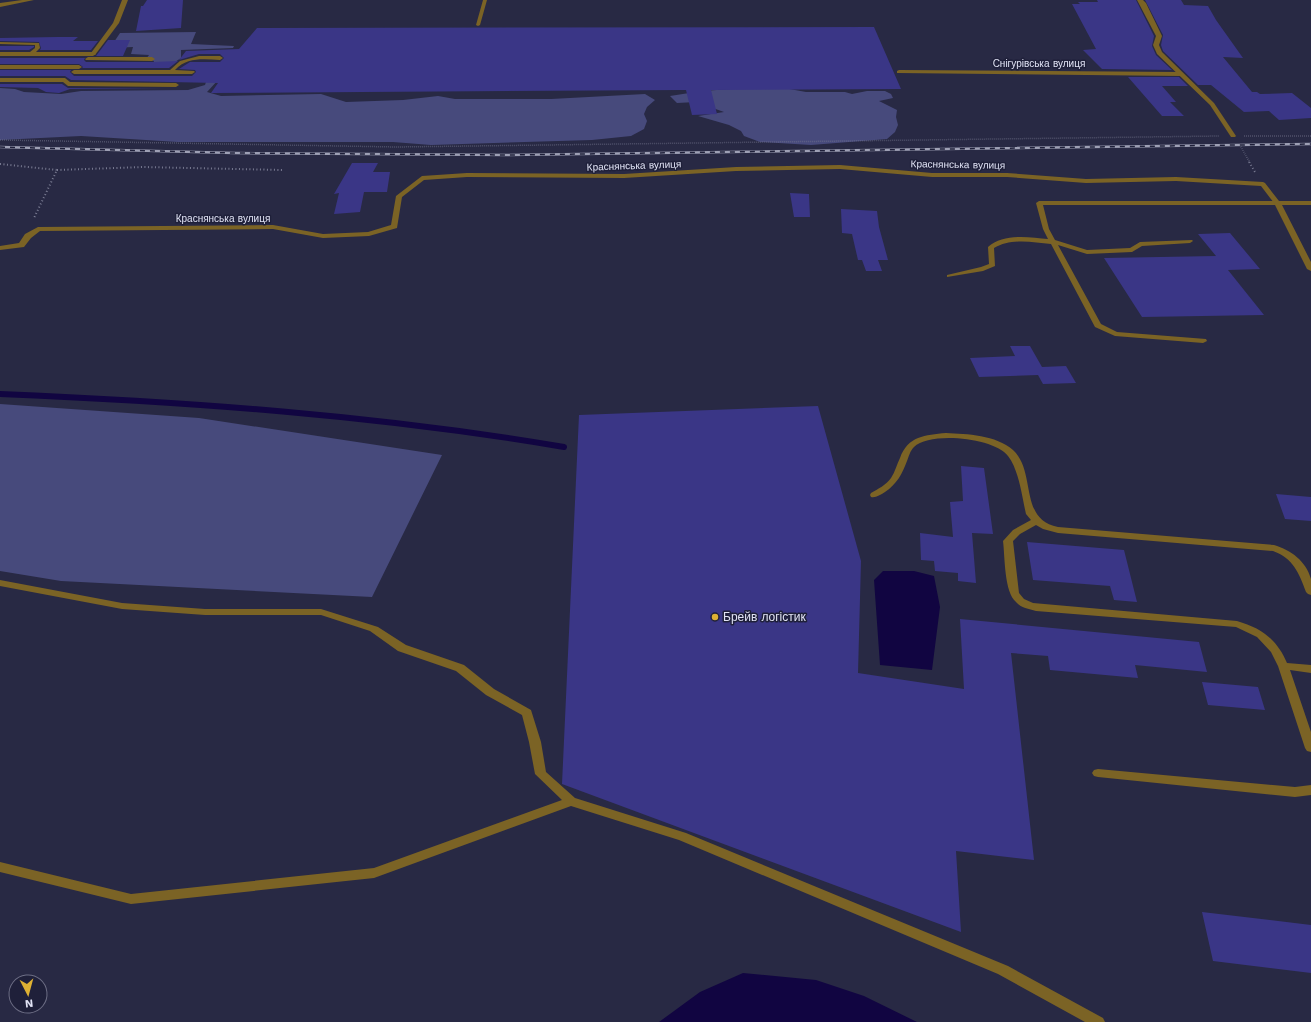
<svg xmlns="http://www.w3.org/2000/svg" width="1311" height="1022" viewBox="0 0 1311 1022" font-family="'Work Sans',sans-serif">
<rect width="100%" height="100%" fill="#282944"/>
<path fill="#474a7c" d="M 196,32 L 191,44 L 234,46 L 233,48 L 181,50 L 181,58 L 175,62 L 153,64 L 154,61 L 146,59 L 149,55 L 131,54 L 133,47 L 110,48 L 120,33 Z
M 207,79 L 219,79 L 207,92 L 221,96 L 321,94 L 346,102 L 403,100 L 438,96 L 455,99 L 551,99 L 645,94 L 655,100 L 647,107 L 644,114 L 647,121 L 644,129 L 631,136 L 592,140 L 431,145 L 393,142 L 178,142 L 81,136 L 0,140 L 0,88 L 15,89 L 24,92 L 61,94 L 81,91 L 188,90 L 205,85 Z
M 773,86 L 806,92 L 845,92 L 852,94 L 867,91 L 885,91 L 891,94 L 893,98 L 879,101 L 897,110 L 896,117 L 898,125 L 895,132 L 887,139 L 811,145 L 760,142 L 744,136 L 741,131 L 729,125 L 698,116 L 724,112 L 696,102 L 677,103 L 670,96 L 702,91 Z
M 0,404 L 199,418 L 442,455 L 372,597 L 61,581 L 0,571 Z"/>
<path fill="#110541" d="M 883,571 L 914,571 L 934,576 L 940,607 L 932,670 L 880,665 L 874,580 Z
M 743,973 L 816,980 L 864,996 L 917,1022 L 659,1022 L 700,992 Z"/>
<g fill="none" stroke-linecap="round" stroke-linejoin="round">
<path stroke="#110541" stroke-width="6" d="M 0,394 C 190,402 376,415 564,447"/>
</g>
<path fill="#3a3686" d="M 147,0 L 183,0 L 181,28 L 136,31 L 141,6 L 143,6 Z
M 1097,0 L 1136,0 L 1154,36 L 1152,46 L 1156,55 L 1172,70 L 1102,69 L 1083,50 L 1096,49 L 1072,4 L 1080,4 L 1078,2 L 1098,2 Z
M 1145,0 L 1181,0 L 1184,5 L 1208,6 L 1216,20 L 1243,58 L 1223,57 L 1252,92 L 1257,92 L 1260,94 L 1292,93 L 1311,108 L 1311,118 L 1279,120 L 1269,111 L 1244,112 L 1211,85 L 1198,85 L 1163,51 L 1161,45 L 1163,35 Z
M 874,27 L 901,89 L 711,90 L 717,114 L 692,115 L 686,90 L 211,93 L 218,83 L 71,80 L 65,76 L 0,76 L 0,70 L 71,70 L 70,72 L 74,76 L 192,76 L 196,72 L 195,70 L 179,69 L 190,62 L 220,62 L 224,58 L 220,54 L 199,54 L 179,60 L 186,51 L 239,49 L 257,28 Z
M 57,37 L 78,37 L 73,41 L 98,41 L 91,50 L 40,50 L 41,48 L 39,42 L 0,41 L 0,38 Z
M 108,40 L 130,40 L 123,56 L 96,56 Z
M 0,46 L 34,46 L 34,47 L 29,50 L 0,50 Z
M 0,58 L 85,58 L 84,60 L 86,62 L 152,62 L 178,61 L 169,68 L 82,68 L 83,67 L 79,64 L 0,64 Z
M 1128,77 L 1179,77 L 1188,86 L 1162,86 L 1176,102 L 1170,102 L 1184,116 L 1162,116 Z
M 0,84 L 62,84 L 68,88 L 166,88 L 70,89 L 59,93 L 46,92 L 38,88 L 0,87 Z
M 352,163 L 378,163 L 373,172 L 390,172 L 387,192 L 364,192 L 360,212 L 334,214 L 339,193 L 334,194 Z
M 790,193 L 809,194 L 810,217 L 794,217 Z
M 841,209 L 877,211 L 879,227 L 888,260 L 878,260 L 882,271 L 866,271 L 862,260 L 858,260 L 852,234 L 842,233 Z
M 1230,233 L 1260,269 L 1228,270 L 1264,315 L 1142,317 L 1104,258 L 1216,256 L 1198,234 Z
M 1010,346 L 1030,346 L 1042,367 L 1066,366 L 1076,383 L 1043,384 L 1038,375 L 979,377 L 970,358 L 1015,356 Z
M 818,406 L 861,561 L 858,673 L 964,689 L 960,619 L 1199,642 L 1207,672 L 1135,665 L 1138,678 L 1050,670 L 1048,656 L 1011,653 L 1034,860 L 956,851 L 961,932 L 562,784 L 579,415 Z
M 961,466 L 984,468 L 993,534 L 972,533 L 976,583 L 958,581 L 958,573 L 935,571 L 934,561 L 921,560 L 920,533 L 953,537 L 950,502 L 963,501 Z
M 1276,494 L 1311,497 L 1311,521 L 1285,519 Z
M 1027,542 L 1124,550 L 1137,602 L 1114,600 L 1110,586 L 1033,580 Z
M 1202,682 L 1258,687 L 1265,710 L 1208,705 Z
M 1202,912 L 1311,925 L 1311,973 L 1213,961 Z"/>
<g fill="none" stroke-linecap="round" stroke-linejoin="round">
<path stroke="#7a7c93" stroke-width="1.5" stroke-dasharray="0.5 1.5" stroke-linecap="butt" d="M 1244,136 L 1311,136
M 0,140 L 396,147 L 1219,136
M 1240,145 L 1250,163"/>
<path stroke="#7a7c93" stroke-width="2" stroke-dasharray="1 2.5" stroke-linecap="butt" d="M 1249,162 L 1255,172
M 0,164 L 57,170 L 34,218
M 57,170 L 143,167 L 283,170"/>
<path fill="#7b6325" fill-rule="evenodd" d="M 483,0 L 487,0 L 480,25 L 478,26 L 476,25 Z
M 0,42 L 39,43 L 40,48 L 36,52 L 93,52 L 96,54 L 93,56 L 0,56 L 0,52 L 30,52 L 35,48 L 35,45 L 0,44 Z
M 199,56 L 220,56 L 223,58 L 220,60 C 203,59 187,57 175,70 L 194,71 L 195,72 L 192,74 L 74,74 L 71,72 L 74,70 L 170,70 L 180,61 Z
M 88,57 L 152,57 L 155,59 L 152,61 L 86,60 L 85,59 Z
M 0,65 L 79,65 L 82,67 L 79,69 L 0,69 Z
M 899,70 L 1180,72 L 1183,74 L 1180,76 L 897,73 L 897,71 Z
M 0,78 L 65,78 L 70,82 L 176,83 L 179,85 L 176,87 L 68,86 L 63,82 L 0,82 Z
M 1039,201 L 1277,201 L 1280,203 L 1277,205 L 1043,205 L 1049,229 L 1055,240 L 1087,250 L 1130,248 L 1140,242 L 1192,240 L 1193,241 L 1190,243 L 1142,246 L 1132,252 L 1087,254 L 1058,245 L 1101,324 L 1117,332 L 1206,339 L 1207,341 L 1203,343 L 1115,336 L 1095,327 L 1051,244 C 1032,242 1011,238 994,248 L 995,266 L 983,271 L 947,277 L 947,275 L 981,267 L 989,264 L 988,247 C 1003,233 1029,237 1048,239 L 1043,229 L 1036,203 Z
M 946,433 C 967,434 996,435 1013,450 C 1037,472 1018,519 1058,527 L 1274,545 C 1291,550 1306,561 1311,579 C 1311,584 1311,590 1311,595 L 1308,594 L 1306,592 C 1299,573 1293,558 1273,551 L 1058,533 L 1043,529 L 1036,525 L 1020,534 L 1013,541 L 1019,593 L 1024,599 L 1033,603 L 1237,621 C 1261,628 1277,639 1287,663 L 1311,665 L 1311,673 L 1290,670 L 1311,732 L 1311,752 L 1307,751 L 1305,748 L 1278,666 L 1271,652 L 1257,637 L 1236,627 L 1036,611 C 1029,609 1021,608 1016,602 C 1004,592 1005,557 1003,541 L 1013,530 L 1031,520 L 1026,514 C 1022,497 1019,470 1008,456 C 995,438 930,431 914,447 C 910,451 909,456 907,461 C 902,474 897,484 885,492 C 880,495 876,498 871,497 L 870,495 L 871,493 C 878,489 886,485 891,478 C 895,472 897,464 900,458 C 908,436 925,435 946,433 Z
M 0,580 L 122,603 L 205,609 L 321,609 L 378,627 L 406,645 L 464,665 L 494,689 L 531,710 L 541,742 L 546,772 L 575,798 L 686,833 L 1008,966 L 1103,1018 L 1105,1022 L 1085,1022 L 998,974 L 679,840 L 571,806 L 374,878 L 131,904 L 0,872 L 0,862 L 131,894 L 374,868 L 562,800 L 535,774 L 529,742 L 522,715 L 486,695 L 456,671 L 398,651 L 370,631 L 321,615 L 205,615 L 122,609 L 0,586 Z
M 1098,769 L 1295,787 L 1311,785 L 1311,795 L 1295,797 L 1098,777 L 1094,776 L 1092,773 L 1094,770 Z"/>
<path fill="#7b6325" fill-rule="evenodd" d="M 22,0 L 34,0 L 0,7 L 0,3 Z
M 122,0 L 128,0 L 119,23 L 95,55 L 91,55 L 91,53 L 113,23 Z
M 1137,0 L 1143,0 L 1146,3 L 1162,36 L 1159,45 L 1162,52 L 1214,103 L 1236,136 L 1235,137 L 1231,137 L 1210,105 L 1157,54 L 1153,45 L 1156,36 Z
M 840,165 L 932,173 L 1007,173 L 1086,179 L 1176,177 L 1263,182 L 1265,183 L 1279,201 L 1311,201 L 1311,205 L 1282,205 L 1311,262 L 1311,271 L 1307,269 L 1274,203 L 1261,186 L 1176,181 L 1086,183 L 1007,177 L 932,177 L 840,169 L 736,171 L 624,178 L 467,177 L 424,180 L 402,197 L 397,228 L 369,236 L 323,238 L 273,229 L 40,231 L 31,238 L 24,247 L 0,250 L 0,246 L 19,243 L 25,234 L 38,227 L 273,225 L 323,234 L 368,232 L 391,225 L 396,196 L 422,176 L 467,173 L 624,174 L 736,167 Z"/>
<g stroke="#9ea0b5" stroke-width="2.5">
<path id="rail" d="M 0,147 L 234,153 L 508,155 L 1311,144"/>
</g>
<use href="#rail" stroke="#1f203a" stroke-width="1.5" stroke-dasharray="5" stroke-linecap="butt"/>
</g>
<circle fill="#deb133" stroke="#1f203a" stroke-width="1.5" cx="715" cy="617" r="4"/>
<g text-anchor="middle" stroke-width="3" stroke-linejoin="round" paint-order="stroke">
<g font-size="10" fill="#e1e3f5" stroke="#1f203a">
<text x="1039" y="67">Снігурівська вулиця</text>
<text transform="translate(958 164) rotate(1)" y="4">Краснянська вулиця</text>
<text transform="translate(634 165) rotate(-2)" y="4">Краснянська вулиця</text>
<text x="223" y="222">Краснянська вулиця</text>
</g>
<g font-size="12" fill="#e1e3f5" stroke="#1f203a" text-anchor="start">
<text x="723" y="621">Брейв логістик</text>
</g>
</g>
<g transform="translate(28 994) rotate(174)"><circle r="19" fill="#1f203a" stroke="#6d6e85"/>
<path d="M0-3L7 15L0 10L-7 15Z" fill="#deb133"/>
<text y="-6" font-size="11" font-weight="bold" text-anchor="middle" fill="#e1e3f5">N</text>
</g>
</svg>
